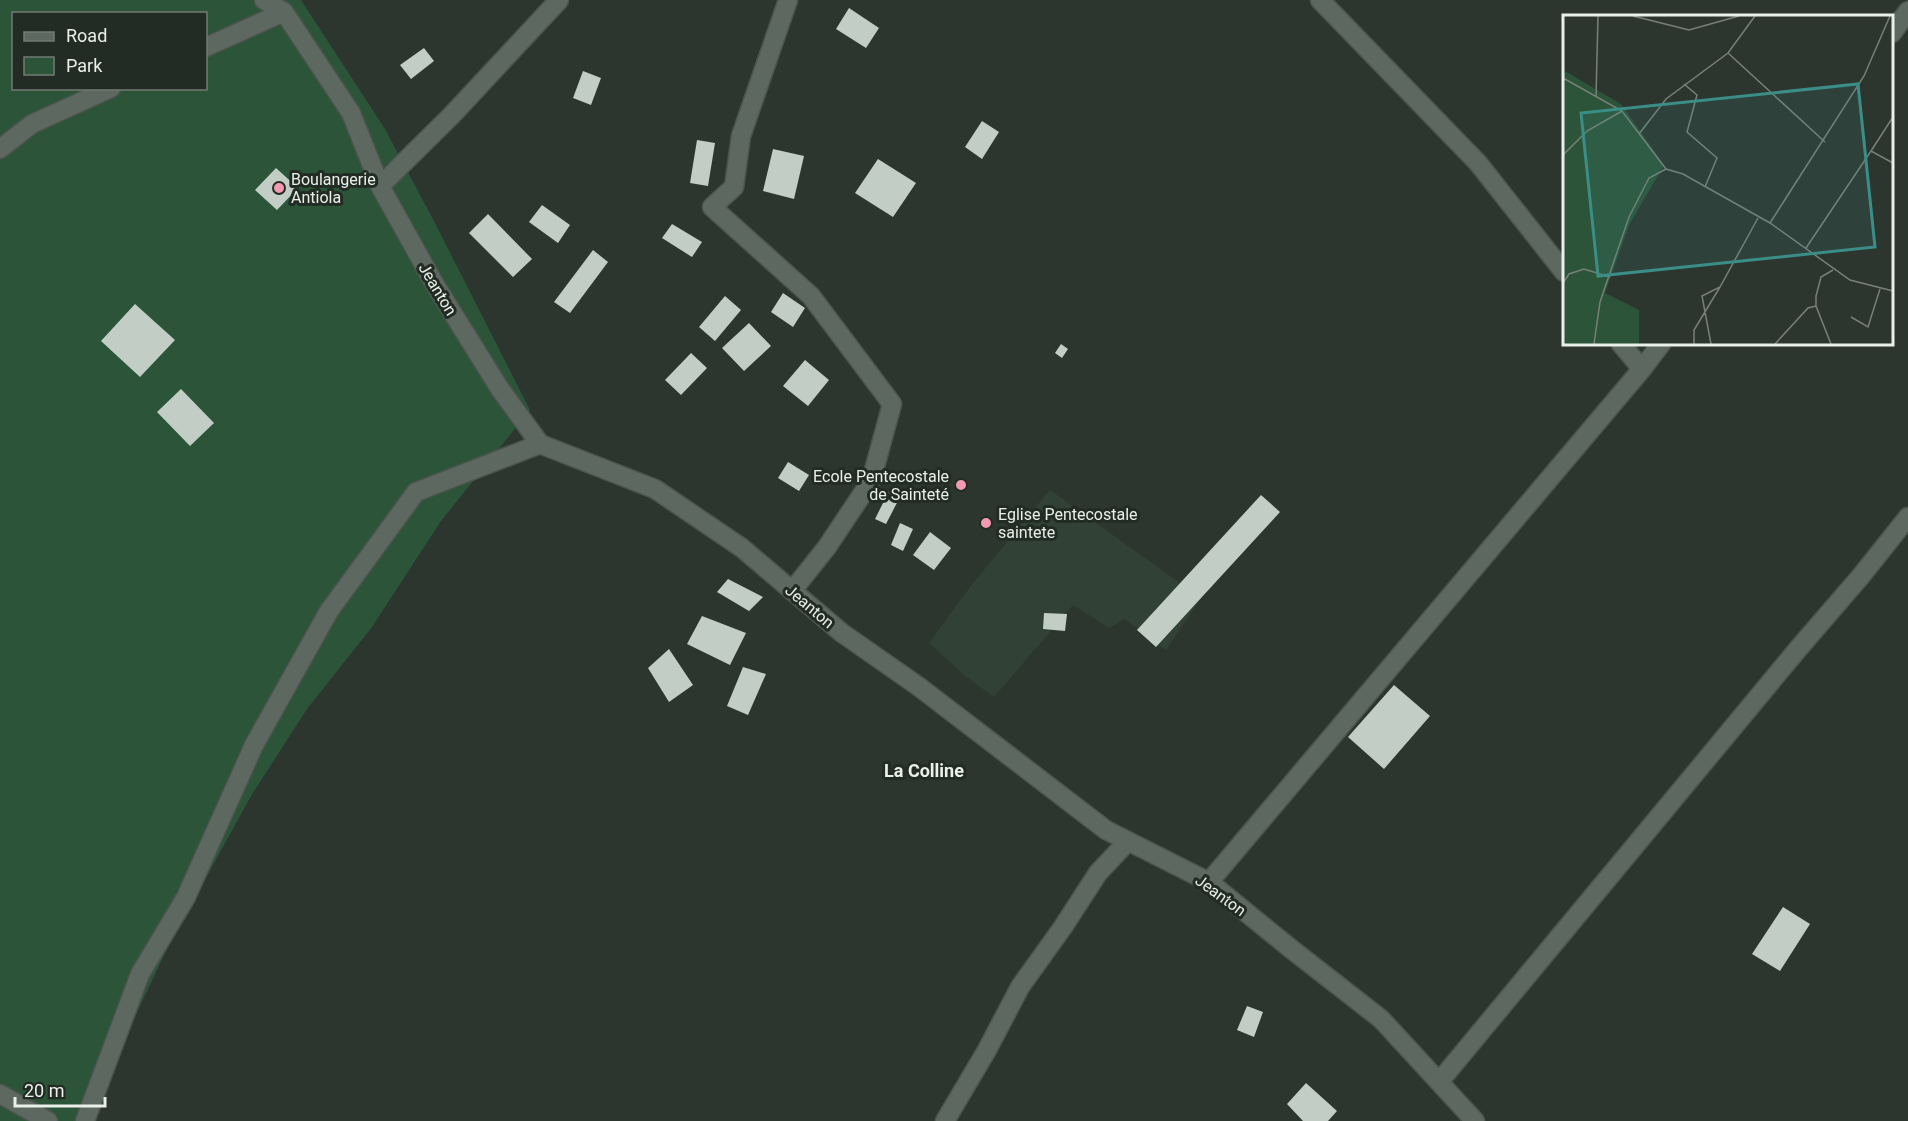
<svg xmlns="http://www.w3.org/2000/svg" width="1908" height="1121" viewBox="0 0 1908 1121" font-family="Roboto,sans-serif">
<rect width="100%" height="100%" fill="#2c362e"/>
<path fill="#314135" d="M 1050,490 L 1201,598 L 1166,650 L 1124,619 L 1109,628 L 1073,605 L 994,697 L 965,676 L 929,643 L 973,583 Z"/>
<path fill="#2c5439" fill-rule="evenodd" d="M 0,0 L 301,0 L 385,129 L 435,223 L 530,410 L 441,521 L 372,627 L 307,709 L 251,796 L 166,951 L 86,1121 L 0,1121 ZM 14,14 L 206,14 L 206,88 L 14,88 Z"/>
<path fill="#c2cec5" d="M 849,8 L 879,28 L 866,48 L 836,29 Z
M 424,48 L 434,61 L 411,79 L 400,65 Z
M 583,71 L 601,78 L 591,105 L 573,98 Z
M 982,121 L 999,132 L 982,159 L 965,147 Z
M 697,140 L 715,143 L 708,186 L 690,183 Z
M 773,149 L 804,156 L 794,199 L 763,191 Z
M 878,159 L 916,183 L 893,217 L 855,193 Z
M 276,168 L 298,188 L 277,210 L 255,190 Z
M 542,205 L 570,225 L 558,243 L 529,222 Z
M 488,214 L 532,259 L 513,277 L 469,233 Z
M 672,224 L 702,242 L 692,257 L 662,238 Z
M 593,250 L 608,262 L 570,313 L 554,302 Z
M 783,293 L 805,308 L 793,327 L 771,312 Z
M 725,296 L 741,310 L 715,341 L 699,327 Z
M 135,304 L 175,340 L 140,377 L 101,341 Z
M 749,323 L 771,346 L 744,371 L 722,348 Z
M 1061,344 L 1068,349 L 1062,358 L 1055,353 Z
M 691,353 L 707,368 L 681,395 L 665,380 Z
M 805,360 L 829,380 L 808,406 L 783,386 Z
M 181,389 L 214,423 L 190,446 L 157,412 Z
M 788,462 L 809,475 L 799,491 L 778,478 Z
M 891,487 L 902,493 L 886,524 L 875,519 Z
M 1261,495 L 1280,512 L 1156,647 L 1137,630 Z
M 900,523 L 913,529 L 903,551 L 891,545 Z
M 930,532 L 951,548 L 934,570 L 913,555 Z
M 728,579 L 763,597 L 749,611 L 717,592 Z
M 1044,613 L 1067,614 L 1065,631 L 1043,629 Z
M 702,616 L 746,633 L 730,665 L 687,644 Z
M 669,649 L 693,685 L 669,702 L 648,668 Z
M 743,667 L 766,674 L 748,715 L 727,706 Z
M 1394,685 L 1430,716 L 1384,769 L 1348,737 Z
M 1783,907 L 1810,924 L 1780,971 L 1752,954 Z
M 1247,1006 L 1263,1012 L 1254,1037 L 1237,1030 Z
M 1306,1083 L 1337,1111 L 1328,1121 L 1303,1121 L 1287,1104 Z"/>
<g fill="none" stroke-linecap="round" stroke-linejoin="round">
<g stroke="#4b544d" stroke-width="21">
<path id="street" d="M 264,0 L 284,12 L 351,113 L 380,186 L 434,283 L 500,389 L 540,444 L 655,489 L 742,548 L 842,633 L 918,686 L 1106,830 L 1209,882 L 1290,948 L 1381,1019 L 1475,1121
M 788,0 L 741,136 L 734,187 L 712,207 L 811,296 L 892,404 L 871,481 L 827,547 L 792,591
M 1320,0 L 1478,163 L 1564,272
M 1892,33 L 1908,11
M 206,47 L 284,12
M 0,149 L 32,124 L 111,88
M 380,186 L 452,115 L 559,0
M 1621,344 L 1642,369
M 1209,882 L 1642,369 L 1661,344
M 1439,1082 L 1798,649 L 1861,576 L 1908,517
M 0,1094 L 48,1121
M 85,1121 L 140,974 L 186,897 L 254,745 L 329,611 L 416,492 L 540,444
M 945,1121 L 987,1050 L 1020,987 L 1063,927 L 1098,873 L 1128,841"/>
</g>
<use href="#street" stroke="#5d6860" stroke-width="18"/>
</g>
<g fill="#f19ab1" stroke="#222c24" stroke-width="2">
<circle cx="279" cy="188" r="6"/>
<circle cx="961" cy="485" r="6"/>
<circle cx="986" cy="523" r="6"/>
</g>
<g text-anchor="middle" stroke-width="6" stroke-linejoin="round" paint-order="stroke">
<g font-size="16" fill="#e9efea" stroke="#222c24" text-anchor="start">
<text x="291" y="185">Boulangerie<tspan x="291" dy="18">Antiola</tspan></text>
<text x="949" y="482" text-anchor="end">Ecole Pentecostale<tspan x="949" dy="18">de Sainteté</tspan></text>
<text x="998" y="520">Eglise Pentecostale<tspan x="998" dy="18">saintete</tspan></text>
</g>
<g font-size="16" fill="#e9efea" stroke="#222c24">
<text transform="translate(438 289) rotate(59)" y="6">Jeanton</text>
<text transform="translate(810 606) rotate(40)" y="6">Jeanton</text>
<text transform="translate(1221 895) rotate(36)" y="6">Jeanton</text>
</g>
<g font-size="18" font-weight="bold" fill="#e9efea" stroke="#222c24">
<text x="924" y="777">La Colline</text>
</g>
</g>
<g transform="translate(1563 15)">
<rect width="330" height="330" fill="#2c362e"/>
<path d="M 0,55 L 58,89 L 101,150 L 66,210 L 42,278 L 76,295 L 76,329 L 0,329 Z" fill="#2c5439"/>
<path fill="none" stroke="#788079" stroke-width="1.5" d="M 70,1 L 126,15 L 176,1M 165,38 L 262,127M 0,63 L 59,96 L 103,154 L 120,159 L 207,208 L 287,265 L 330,276M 121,69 L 134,80 L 124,117 L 154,143 L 142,172M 33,81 L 35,1M 76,119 L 103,84 L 165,38 L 192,1M 308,136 L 330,102M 0,140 L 24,116 L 59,96M 207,208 L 301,61 L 327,1M 243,233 L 308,136 L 330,148M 0,268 L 6,259 L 21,254 L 47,262M 288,302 L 305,312 L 317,274M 31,329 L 37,287 L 66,202 L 86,163 L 103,154M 131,329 L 131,315 L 157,272M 148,329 L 139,281 L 157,272 L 195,203M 212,329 L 245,293 L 253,291M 268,329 L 253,291 L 253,281 L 258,262 L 270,255"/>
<path fill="#3b8e87" fill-opacity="0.15" stroke="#3b8e87" stroke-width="3" d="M 295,69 L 312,232 L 35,261 L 18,98 Z"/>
<rect width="330" height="330" fill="none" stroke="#e9efea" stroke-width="3"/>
</g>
<rect x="12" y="12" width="195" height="78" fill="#222c24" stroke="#727a73" stroke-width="1.5"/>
<rect x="24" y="32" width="30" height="9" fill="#5d6860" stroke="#727a73" stroke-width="1.5"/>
<text x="66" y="42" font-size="18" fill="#e9efea">Road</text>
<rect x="24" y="57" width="30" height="18" fill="#2c5439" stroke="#727a73" stroke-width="1.5"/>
<text x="66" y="72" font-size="18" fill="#e9efea">Park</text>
<path d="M15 1097v9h90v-9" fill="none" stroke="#e9efea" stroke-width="3"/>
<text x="24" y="1097" font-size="18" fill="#e9efea" stroke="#222c24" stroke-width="4.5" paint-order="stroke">20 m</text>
</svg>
